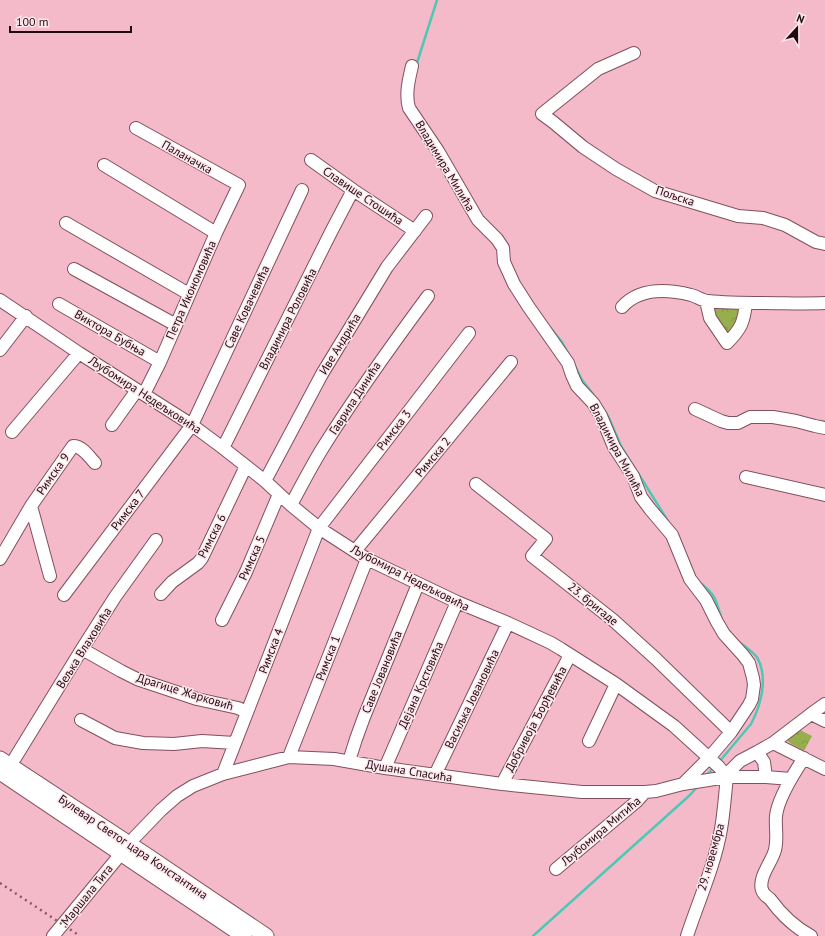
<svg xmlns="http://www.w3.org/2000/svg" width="825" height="936" viewBox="0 0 825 936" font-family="'PT Sans',sans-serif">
<defs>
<pattern id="forest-crowns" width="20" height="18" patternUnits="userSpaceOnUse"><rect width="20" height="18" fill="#96ae4b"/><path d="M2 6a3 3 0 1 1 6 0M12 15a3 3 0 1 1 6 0" fill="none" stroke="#819440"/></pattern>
</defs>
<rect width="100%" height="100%" fill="#f4baca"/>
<path fill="url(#forest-crowns)" d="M 711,306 L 742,306 L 737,327 L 725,336 Z
M 798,729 L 812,736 L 804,751 L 790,743 L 788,741 L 788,738 Z"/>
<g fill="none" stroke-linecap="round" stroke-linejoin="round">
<path stroke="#4dc8b5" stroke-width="2.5" d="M 416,66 L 437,0
M 549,326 L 562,342 L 568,353
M 575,366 L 582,380 L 593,394
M 605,411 L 609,418 L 621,446 L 635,469
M 638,473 L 668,521
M 699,582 C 715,594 716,599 721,617
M 719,762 L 751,724 C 761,705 768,679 758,659 C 755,653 744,646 739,642
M 707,775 L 714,767
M 533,936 L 690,795 L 697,787"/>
<g stroke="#81505e" stroke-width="14">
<path id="minor" d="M 634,53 L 598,69 L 542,114 L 553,122 L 583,147 L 616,169 L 655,191 L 738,216 L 763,218 L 785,225 L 816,242 L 825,244
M 412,66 C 409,79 405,94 409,108 L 438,151 L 478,220 L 497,239 L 503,248 L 504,262 L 514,284 L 528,306 L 568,363 L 572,375 L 577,386 L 593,403 L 601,416 L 614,447 L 633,476 L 641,497 L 650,509 L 672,535 L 690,579 L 706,600 L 717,622 L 724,634 L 743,655 L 749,663 L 753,678 L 754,685 L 752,699 L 749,705 L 731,732 L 709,758 L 683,784
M 136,128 L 239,185 L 216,233 L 160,362 L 144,394
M 311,160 L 353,190 L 415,231
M 104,165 L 216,233
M 66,223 L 189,294
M 74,269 L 176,325
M 0,300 L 79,353 L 192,425 L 223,448 L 265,481 L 291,505 L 319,528 L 367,559 L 457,602 L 508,623 L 551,643 L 561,649 L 616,684 L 674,726 L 719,767 L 727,777
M 706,301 L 710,318 L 727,343 C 741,329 744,322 746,303
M 59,304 L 160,362
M 622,307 C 639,288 667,289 691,295 C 696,296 703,301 708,301 C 726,303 745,303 763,303 C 784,303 805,304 825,303
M 0,350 L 26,316
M 695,409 L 721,421 L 728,423 L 738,423 L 750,417 L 773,417 L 796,421 L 815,426 L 825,428
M 112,425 L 137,390
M 12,432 L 79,353
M 223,448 L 331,232 L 353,190
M 746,477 L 825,495
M 265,481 L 322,374 L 387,267 L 426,216
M 476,484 L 546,539 L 532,556 L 613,620 L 656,659 L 731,732
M 291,505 C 301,486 311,467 322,449 C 355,396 391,346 428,296
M 31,506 L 50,576
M 355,551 L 511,362
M 0,559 L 31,506 L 73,446 C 83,446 89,457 95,463
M 161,594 L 172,582 L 198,563 L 202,558 L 246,466
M 64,595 L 192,425 L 302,190
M 222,620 L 246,572 L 279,494
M 82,649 L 121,671 L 137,679 L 197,699 L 238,708 L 247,712
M 811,714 L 825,721
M 81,720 L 115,738 L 143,743 L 174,744 L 202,741 L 235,743
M 589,741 L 616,684
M 773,743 L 825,769
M 757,752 L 764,762 L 766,777
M 289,757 L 367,559
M 15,758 L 82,649 L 115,597 L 156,540
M 804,758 C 794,773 778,798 776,816 C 775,827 778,838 775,850 C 772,862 758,877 762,890 C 763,893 767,897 770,899 C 781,914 794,927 811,936
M 349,761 L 356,739 L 364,717 L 418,584
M 385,768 L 457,602
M 223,774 L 319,528 L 469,333
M 435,775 L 508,623
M 502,784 L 570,655
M 556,869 L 636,802 L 645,792
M 53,936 L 134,838 L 161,810 L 177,796 L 193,786 L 223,774 L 289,757 L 334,759 L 385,768 L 502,784 L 582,792 L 645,792 L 656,791 L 683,784 L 727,777 L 766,777 L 791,779
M 687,936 C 698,902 715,865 721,829 C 724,812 725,794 727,777 L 731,770 L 740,761 L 757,752 L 773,743 L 811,714 L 825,704"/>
</g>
<g stroke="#81505e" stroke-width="17">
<path id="major" d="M 0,759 L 146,855 L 266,936
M 0,772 L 244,936"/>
</g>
<use href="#minor" stroke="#fff" stroke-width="12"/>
<use href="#major" stroke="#fff" stroke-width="15"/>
<path stroke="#805b66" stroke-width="2.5" stroke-dasharray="2 4" stroke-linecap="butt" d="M 0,883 L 80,936"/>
</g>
<g text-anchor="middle" stroke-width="3" stroke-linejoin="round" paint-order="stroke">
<g font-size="12" fill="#1f0c12" stroke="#fee6ec">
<text transform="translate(187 157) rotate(29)" y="4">Паланачка</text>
<text transform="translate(445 166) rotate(59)" y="4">Владимира Милића</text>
<text transform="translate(363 196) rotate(34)" y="4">Славише Стошића</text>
<text transform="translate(675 196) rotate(18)" y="4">Пољска</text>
<text transform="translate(191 290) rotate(-66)" y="4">Петра Икономовића</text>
<text transform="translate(247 307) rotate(-65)" y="4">Саве Ковачевића</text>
<text transform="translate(288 319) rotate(-63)" y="4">Владимира Роловића</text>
<text transform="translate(110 333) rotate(30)" y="4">Виктора Бубња</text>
<text transform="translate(340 344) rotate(-59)" y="4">Иве Андрића</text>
<text transform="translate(145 395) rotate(33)" y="4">Љубомира Недељковића</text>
<text transform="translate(355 398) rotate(-57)" y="4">Гаврила Динића</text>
<text transform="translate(394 430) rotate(-52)" y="4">Римска 3</text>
<text transform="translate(617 450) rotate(62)" y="4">Владимира Милића</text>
<text transform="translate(433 457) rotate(-50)" y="4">Римска 2</text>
<text transform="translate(53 474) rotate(-55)" y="4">Римска 9</text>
<text transform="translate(128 510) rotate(-53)" y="4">Римска 7</text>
<text transform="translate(212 536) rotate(-63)" y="4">Римска 6</text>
<text transform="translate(252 558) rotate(-66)" y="4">Римска 5</text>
<text transform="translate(410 578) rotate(27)" y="4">Љубомира Недељковића</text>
<text transform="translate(593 604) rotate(39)" y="4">23. бригаде</text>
<text transform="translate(84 648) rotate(-58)" y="4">Вељка Влаховића</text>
<text transform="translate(271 651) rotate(-69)" y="4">Римска 4</text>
<text transform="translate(328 658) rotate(-69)" y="4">Римска 1</text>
<text transform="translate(382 672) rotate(-68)" y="4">Саве Јовановића</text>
<text transform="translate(421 685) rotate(-66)" y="4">Дејана Крстовића</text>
<text transform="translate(185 692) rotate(17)" y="4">Драгице Жарковић</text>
<text transform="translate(472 699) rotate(-64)" y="4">Васиљка Јовановића</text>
<text transform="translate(536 719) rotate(-62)" y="4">Добривоја Ђорђевића</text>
<text transform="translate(409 771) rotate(9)" y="4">Душана Спасића</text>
<text transform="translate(601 831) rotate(-40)" y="4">Љубомира Митића</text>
<text transform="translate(133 847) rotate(34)" y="4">Булевар Светог цара Константина</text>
<text transform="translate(711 857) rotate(-74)" y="4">29. новембра</text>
<text transform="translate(87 895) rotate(-51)" y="4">Маршала Тита</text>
</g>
</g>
<g transform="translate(797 28) rotate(21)" stroke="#fee6ec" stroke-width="3" paint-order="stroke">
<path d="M0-3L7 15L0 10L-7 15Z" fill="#1f0c12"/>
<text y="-6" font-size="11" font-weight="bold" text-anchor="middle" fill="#1f0c12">N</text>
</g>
<path d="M10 26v6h121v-6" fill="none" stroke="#1f0c12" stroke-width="2"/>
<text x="16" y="26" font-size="12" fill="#1f0c12" stroke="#fee6ec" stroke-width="3" paint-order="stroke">100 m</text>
</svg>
